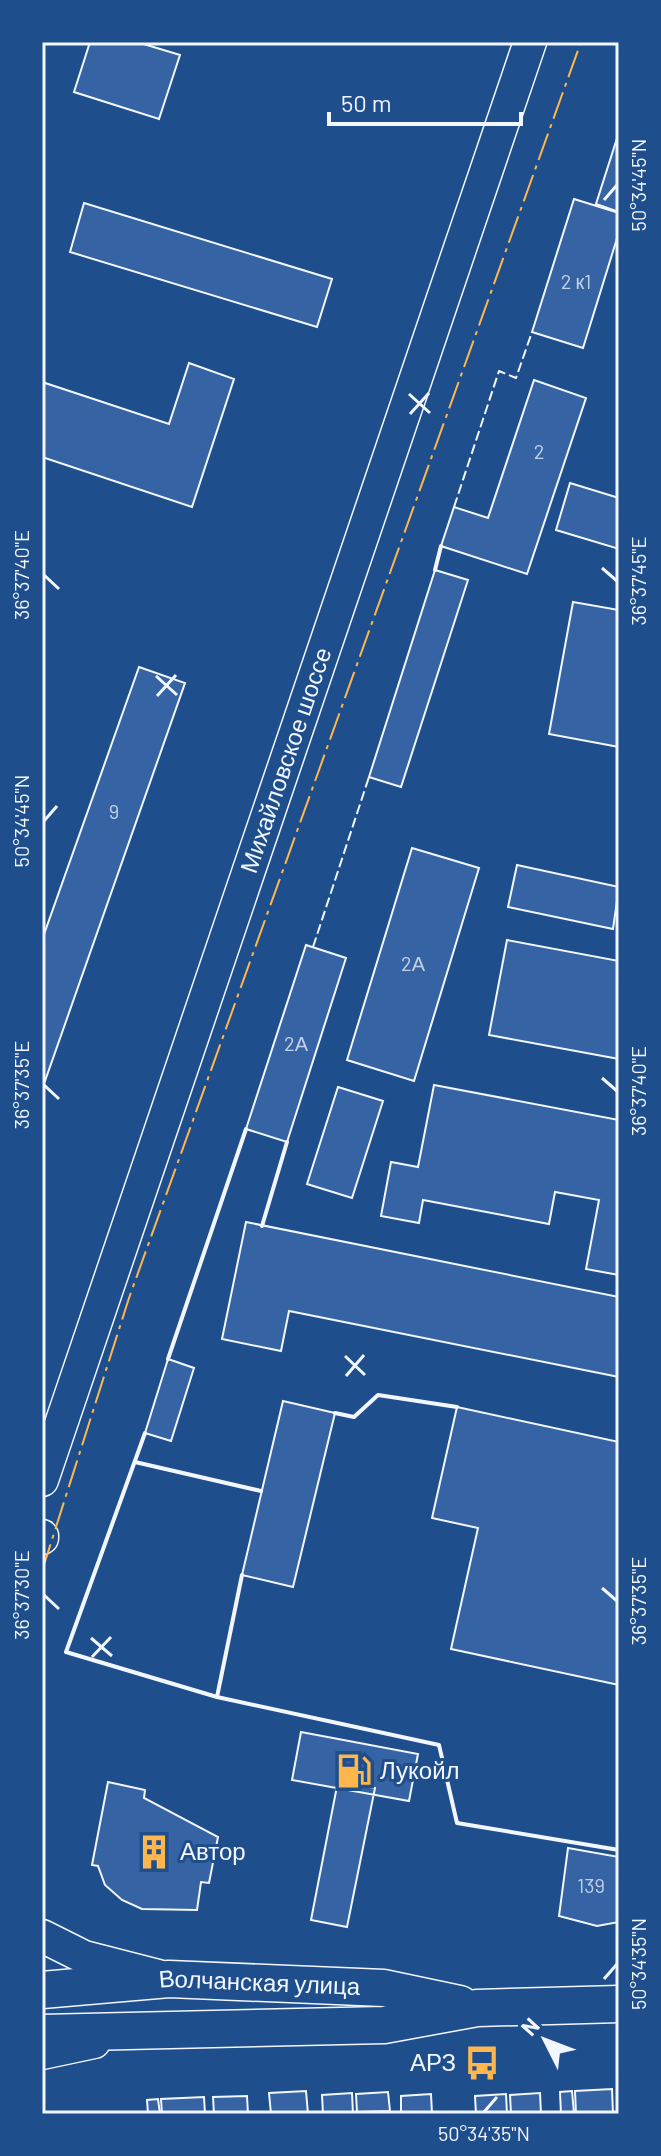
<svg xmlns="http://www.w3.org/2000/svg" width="661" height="2156" viewBox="0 0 661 2156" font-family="Barlow,sans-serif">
<rect width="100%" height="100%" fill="#1f4e8c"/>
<path fill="#3563a3" stroke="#f2f6ff" stroke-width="2" d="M 90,42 L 137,42 L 180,55 L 159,119 L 74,92 Z
M 619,132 L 619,212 L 596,204 Z
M 574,199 L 619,213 L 619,232 L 583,348 L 532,332 Z
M 84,203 L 332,279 L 317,327 L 70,252 Z
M 189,363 L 234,379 L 192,507 L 42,457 L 42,382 L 169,424 Z
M 534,380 L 586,398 L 527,574 L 441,546 L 454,507 L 488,518 Z
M 570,483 L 619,498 L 619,549 L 556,530 Z
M 435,570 L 468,580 L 401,787 L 369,777 Z
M 573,602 L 619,610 L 619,747 L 549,734 Z
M 139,667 L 185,683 L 45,1081 L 42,1080 L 42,940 Z
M 412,848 L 479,868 L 414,1081 L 347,1060 Z
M 517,865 L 619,887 L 613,929 L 508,907 Z
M 507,940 L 619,961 L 619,1059 L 489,1035 Z
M 306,945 L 346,958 L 287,1142 L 246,1129 Z
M 434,1085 L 619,1120 L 619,1275 L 586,1269 L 599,1200 L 555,1192 L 549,1224 L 423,1200 L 419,1223 L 381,1216 L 391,1162 L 418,1167 Z
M 338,1087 L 383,1101 L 352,1198 L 307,1184 Z
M 246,1222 L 619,1297 L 619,1377 L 289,1311 L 281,1351 L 222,1339 Z
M 168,1359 L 194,1368 L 171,1441 L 145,1433 Z
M 283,1401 L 335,1413 L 293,1587 L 242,1575 Z
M 457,1407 L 619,1442 L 619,1685 L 451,1649 L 478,1528 L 432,1518 Z
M 301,1732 L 418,1754 L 409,1801 L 292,1780 Z
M 338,1781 L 375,1788 L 347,1927 L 311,1920 Z
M 108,1782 L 145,1790 L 144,1798 L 218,1837 L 209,1883 L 201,1882 L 197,1910 L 142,1909 L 122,1900 L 105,1885 L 98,1866 L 92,1865 Z
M 568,1848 L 619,1857 L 619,1922 L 597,1926 L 559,1916 Z
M 612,2089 L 613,2114 L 576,2114 L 575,2091 Z
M 306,2091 L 308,2114 L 271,2114 L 269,2093 Z
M 572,2091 L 574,2114 L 561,2114 L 560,2092 Z
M 388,2092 L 390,2111 L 357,2112 L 356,2094 Z
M 352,2093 L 353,2114 L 323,2114 L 322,2095 Z
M 540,2093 L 541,2114 L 511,2114 L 510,2095 Z
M 431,2094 L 432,2114 L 401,2114 L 401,2096 Z
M 506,2094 L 507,2114 L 476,2114 L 475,2096 Z
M 247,2096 L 248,2114 L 214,2114 L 213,2097 Z
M 204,2097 L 205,2114 L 162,2114 L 161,2099 Z
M 158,2099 L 160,2114 L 148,2114 L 147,2100 Z"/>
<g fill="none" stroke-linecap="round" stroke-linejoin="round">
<g stroke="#f2f6ff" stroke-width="35">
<g id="secondary">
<path id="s1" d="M 42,1480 L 530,42"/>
<path d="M 42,1536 L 42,1538"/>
<path d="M 42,1936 L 84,1957 L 158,1976"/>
<path d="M 42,2053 L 94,2042"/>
</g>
</g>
<g stroke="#f2f6ff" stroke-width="39">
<g id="primary">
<path id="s2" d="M 42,1990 L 169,1979 L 384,1988 L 460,2004"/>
<path d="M 42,2033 L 384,2025 L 477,2008 L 619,2004"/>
</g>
</g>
<use href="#secondary" stroke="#1f4e8c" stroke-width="32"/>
<use href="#primary" stroke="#1f4e8c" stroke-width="36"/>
<path stroke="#f2f6ff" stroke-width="2" stroke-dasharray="10 4" stroke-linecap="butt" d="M 454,507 L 499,371 L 516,378 L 532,332
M 313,947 L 369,777"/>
<path stroke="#f2f6ff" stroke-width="4" d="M 435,570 L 441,546
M 262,1226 L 287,1142
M 168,1359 L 246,1129
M 335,1413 L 354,1417 L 378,1395 L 457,1407
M 145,1433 L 66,1652 L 217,1697 L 439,1745 L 457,1823 L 619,1850
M 135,1462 L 261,1491
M 217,1697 L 242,1575"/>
<path stroke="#ffb74d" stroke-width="2" stroke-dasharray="28 6 4 6" stroke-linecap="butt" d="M 42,1571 L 129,1298 L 581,42"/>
</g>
<path fill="none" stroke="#f2f6ff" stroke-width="3" d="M 604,200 L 617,185M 409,394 L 430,413M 410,414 L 429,393M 602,568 L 617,581M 44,575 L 59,589M 156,676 L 177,695M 157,696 L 176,675M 44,821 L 57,806M 602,1078 L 617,1091M 44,1085 L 59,1099M 345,1356 L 365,1375M 346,1376 L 364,1355M 602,1588 L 617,1601M 44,1595 L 59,1609M 91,1638 L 112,1656M 92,1657 L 111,1637M 604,1979 L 617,1964M 484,2112 L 497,2097"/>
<defs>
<g id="fuel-bare" transform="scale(2.76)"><path d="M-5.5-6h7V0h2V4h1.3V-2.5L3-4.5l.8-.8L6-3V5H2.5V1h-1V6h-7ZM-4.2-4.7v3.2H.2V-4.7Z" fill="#ffb74d" stroke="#1f4e8c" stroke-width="2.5" paint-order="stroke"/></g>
<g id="building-bare" transform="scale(2.76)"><path d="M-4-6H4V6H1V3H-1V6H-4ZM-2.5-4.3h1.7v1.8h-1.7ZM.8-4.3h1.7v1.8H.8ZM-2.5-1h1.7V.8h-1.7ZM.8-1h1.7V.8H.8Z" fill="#ffb74d" stroke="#1f4e8c" stroke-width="2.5" paint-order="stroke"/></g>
<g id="bus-bare" transform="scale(2.76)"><path d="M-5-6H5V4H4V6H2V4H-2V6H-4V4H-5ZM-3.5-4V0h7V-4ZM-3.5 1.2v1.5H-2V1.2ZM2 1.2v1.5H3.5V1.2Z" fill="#ffb74d" stroke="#1f4e8c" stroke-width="2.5" paint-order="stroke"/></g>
</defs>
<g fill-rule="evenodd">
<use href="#fuel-bare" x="354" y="1771"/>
<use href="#building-bare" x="154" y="1852"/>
<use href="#bus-bare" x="482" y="2063"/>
</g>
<g text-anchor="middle" stroke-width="6" stroke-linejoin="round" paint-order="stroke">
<g font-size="20" fill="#c3d1e8">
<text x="576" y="289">2 к1</text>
<text x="539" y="459">2</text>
<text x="114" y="819">9</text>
<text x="413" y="971">2А</text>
<text x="296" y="1051">2А</text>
<text x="591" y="1893">139</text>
</g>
<g font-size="24" fill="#f2f6ff" stroke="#1f4e8c">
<text dy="8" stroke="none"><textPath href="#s1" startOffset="760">Михайловское шоссе</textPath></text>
<text dy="8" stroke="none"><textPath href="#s2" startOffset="218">Волчанская улица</textPath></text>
</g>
<g font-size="24" fill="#f2f6ff" stroke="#1f4e8c" text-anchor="start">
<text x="380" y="1779">Лукойл</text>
<text x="180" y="1860">Автор</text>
<text x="456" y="2071" text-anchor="end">АРЗ</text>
</g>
</g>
<rect width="661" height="2156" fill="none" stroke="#1f4e8c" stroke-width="88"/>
<g transform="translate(545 2040) rotate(312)" stroke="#1f4e8c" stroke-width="6" paint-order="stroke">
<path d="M0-6L14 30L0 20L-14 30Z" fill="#f2f6ff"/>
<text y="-12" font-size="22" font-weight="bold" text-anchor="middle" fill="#f2f6ff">N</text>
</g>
<path d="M329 112v12h192v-12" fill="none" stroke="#f2f6ff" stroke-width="4"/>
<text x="341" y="112" font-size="24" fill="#f2f6ff" stroke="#1f4e8c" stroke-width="6" paint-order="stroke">50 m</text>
<rect x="44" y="44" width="573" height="2068" fill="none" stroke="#f2f6ff" stroke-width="3"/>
<g font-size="20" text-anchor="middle" fill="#f2f6ff">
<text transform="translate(639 185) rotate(-90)" y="7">50°34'45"N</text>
<text transform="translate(22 575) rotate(-90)" y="7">36°37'40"E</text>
<text transform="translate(639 581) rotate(-90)" y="7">36°37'45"E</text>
<text transform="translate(22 821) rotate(-90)" y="7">50°34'45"N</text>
<text transform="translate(22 1085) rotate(-90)" y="7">36°37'35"E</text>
<text transform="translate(639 1091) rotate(-90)" y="7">36°37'40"E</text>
<text transform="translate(22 1595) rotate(-90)" y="7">36°37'30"E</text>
<text transform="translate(639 1601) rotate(-90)" y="7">36°37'35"E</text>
<text transform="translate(639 1964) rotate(-90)" y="7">50°34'35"N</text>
<text x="484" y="2141">50°34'35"N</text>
</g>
</svg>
